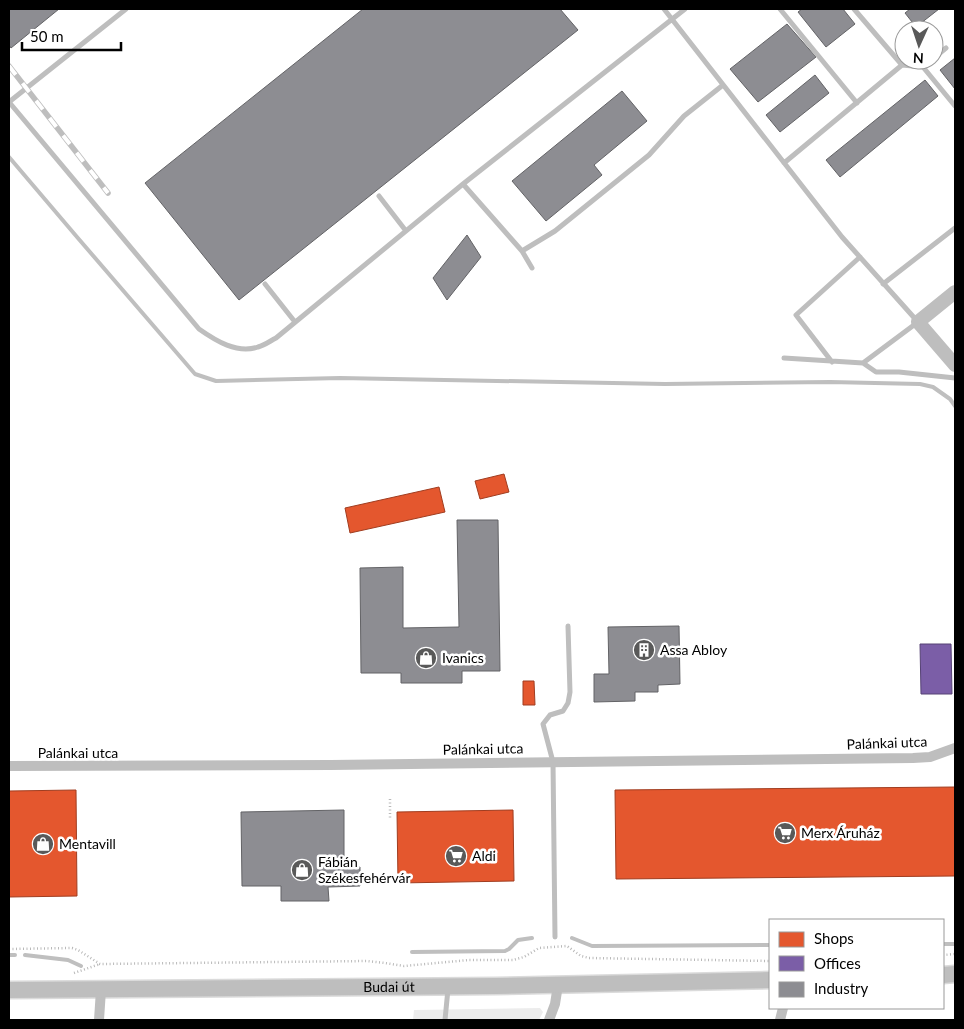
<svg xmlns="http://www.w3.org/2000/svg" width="964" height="1029" viewBox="0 0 964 1029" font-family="Lato,sans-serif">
<rect width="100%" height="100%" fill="#fff"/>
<path fill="#ececec" d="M 540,1008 L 543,1012 L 539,1020 L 413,1020 L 414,1010 Z"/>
<path fill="#e4572e" stroke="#a03d20" d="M 504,474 L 509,492 L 480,499 L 475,481 Z
M 439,487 L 445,512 L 350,533 L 345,508 Z
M 523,681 L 534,681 L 535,705 L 523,705 Z
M 955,787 L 955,876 L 616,879 L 615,790 Z
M 76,790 L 77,896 L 9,897 L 9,791 Z
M 513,810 L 514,881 L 398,883 L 397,812 Z"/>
<path fill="#7b5ea7" stroke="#564275" d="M 920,644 L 951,644 L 952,694 L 921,694 Z"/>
<path fill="#8d8d92" stroke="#636366" d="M 9,9 L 59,9 L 11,48 L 9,45 Z
M 363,9 L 560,9 L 578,30 L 239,300 L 145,183 Z
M 802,9 L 843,9 L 855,24 L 826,47 L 798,12 Z
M 910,9 L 939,9 L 916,27 L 905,13 Z
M 787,24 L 816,57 L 758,102 L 730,69 Z
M 955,58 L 955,89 L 940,70 Z
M 815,75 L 829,93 L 780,132 L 766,115 Z
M 925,80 L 938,96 L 840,177 L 826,160 Z
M 622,91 L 647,121 L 594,165 L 602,175 L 546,221 L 512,181 Z
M 467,235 L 481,257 L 447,300 L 433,278 Z
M 457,520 L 498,520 L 500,671 L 462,671 L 462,683 L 401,683 L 401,673 L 361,673 L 360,568 L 403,567 L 403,628 L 459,627 Z
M 679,626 L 680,684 L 658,685 L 658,692 L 635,692 L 635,701 L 594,702 L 594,674 L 609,674 L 608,627 Z
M 344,810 L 344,868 L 360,867 L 360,886 L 328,887 L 329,901 L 281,901 L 281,886 L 242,886 L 241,812 Z"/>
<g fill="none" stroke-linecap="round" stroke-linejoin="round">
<path stroke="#bfbfbf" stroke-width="4" d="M 9,157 L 77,237 L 195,374 L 216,381 L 340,378 L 665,384 L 830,382 L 920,384 L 933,387 L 950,399 L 955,406
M 572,938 L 592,946 L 770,945
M 943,944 L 955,944
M 412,952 L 505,951 L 509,949 L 518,940 L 532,938
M 9,955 L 15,955
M 25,955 L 68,960 L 81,966"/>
<g stroke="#dbdbdb" stroke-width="19">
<g id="primary">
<path d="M 943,975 L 955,974"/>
<path id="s1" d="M 9,990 L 496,986 L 770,980"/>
</g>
</g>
<path stroke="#b9b9b9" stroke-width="2.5" stroke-dasharray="1 2.5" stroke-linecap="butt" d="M 390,799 L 390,820
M 9,949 L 72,948 L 78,950 L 100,964 L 367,961 L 385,963 L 404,966 L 469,960 L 513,960 L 524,957 L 539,948 L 567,946 L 581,956 L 589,958 L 770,961
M 943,955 L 955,954
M 74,973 L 100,964"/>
<path stroke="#bebebe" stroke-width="5" d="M 126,9 L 9,102 L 199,329 C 216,341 237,354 258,347 C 265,345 270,341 276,338 L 463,184 L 685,9
M 664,9 L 842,237 L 918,322 L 863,363 L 784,358
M 780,9 L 857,103
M 854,9 L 902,65
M 934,58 L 946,48
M 923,67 L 955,106
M 784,163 L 902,65 L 923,67 L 932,60
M 463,184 L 522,251 L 532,268
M 379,196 L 406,231
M 522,251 L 555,231 L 649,155 L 684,116 L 723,85
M 265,284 L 295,322
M 883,284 L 955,228
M 832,362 L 796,315 L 860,257
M 863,363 L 876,372 L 899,372 L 955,378
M 555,937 L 553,762 L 543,724 L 550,715 L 563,711 L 568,703 L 570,692 L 568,626
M 445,1020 L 448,989"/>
<path stroke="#bebebe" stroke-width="10" d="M 9,766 L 331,765 L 913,758 L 930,757 L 955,748
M 99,1020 L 101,990
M 549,1020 L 555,1004 L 558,985
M 780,1020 L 783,1008"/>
<path stroke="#bebebe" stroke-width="14" d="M 955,292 L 918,322 L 955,365"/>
<use href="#primary" stroke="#bebebe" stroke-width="16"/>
<g stroke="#bebebe" stroke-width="5.5">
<path id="rail" d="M 9,66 L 108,193"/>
</g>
<use href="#rail" stroke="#fff" stroke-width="4" stroke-dasharray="11" stroke-linecap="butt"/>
</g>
<defs>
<g id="building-disc" transform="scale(1.125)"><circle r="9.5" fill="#595959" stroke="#fff"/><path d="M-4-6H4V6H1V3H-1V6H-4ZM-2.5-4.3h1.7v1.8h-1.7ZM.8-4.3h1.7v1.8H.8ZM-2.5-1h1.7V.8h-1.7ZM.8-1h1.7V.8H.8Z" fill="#fff"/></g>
<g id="shop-disc" transform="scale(1.125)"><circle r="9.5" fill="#595959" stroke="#fff"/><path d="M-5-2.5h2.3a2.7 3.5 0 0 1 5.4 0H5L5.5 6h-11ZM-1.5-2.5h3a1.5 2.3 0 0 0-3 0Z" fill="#fff"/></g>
<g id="supermarket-disc" transform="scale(1.125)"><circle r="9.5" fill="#595959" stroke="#fff"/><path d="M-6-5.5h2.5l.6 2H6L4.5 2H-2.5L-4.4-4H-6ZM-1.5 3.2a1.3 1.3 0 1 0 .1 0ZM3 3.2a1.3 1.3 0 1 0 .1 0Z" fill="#fff"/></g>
</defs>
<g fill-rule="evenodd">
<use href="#building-disc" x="644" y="650"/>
<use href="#shop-disc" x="426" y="658"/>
<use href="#supermarket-disc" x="785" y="833"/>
<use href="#shop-disc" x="43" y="844"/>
<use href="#supermarket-disc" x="456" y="856"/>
<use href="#shop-disc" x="302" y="870"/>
</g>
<g text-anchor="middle" stroke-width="5" stroke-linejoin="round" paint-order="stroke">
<g font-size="14" fill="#000" stroke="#fff" text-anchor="start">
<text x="660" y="655">Assa Abloy</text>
<text x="442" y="663">Ivanics</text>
<text x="801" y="838">Merx Áruház</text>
<text x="59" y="849">Mentavill</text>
<text x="472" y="861">Aldi</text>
<text x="318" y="867">Fábián<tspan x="318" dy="16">Székesfehérvár</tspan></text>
</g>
<g font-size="14" fill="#000" stroke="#fff">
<text transform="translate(887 743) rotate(-2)" y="5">Palánkai utca</text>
<text transform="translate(483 749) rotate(-1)" y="5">Palánkai utca</text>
<text x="78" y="758">Palánkai utca</text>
<text dy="5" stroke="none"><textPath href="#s1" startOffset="380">Budai út</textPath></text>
</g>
</g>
<rect width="964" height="1029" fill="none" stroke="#000000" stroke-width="20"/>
<rect x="769" y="919" width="175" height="90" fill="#ffffff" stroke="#999999"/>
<rect x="779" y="932" width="25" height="15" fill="#e4572e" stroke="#999999"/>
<text x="814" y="944" font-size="15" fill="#000000">Shops</text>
<rect x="779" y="956" width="25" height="15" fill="#7b5ea7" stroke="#999999"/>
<text x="814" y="969" font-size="15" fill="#000000">Offices</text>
<rect x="779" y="982" width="25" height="15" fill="#8d8d92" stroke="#999999"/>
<text x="814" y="994" font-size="15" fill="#000000">Industry</text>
<g transform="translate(919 45) rotate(183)"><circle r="24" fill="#ffffff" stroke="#999999"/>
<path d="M0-4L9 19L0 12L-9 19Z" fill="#595959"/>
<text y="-8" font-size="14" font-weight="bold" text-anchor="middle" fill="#000000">N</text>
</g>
<path d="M22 42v8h99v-8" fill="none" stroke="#000000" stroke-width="2.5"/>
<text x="30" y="42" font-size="15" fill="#000000" stroke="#ffffff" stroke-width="4" paint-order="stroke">50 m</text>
</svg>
